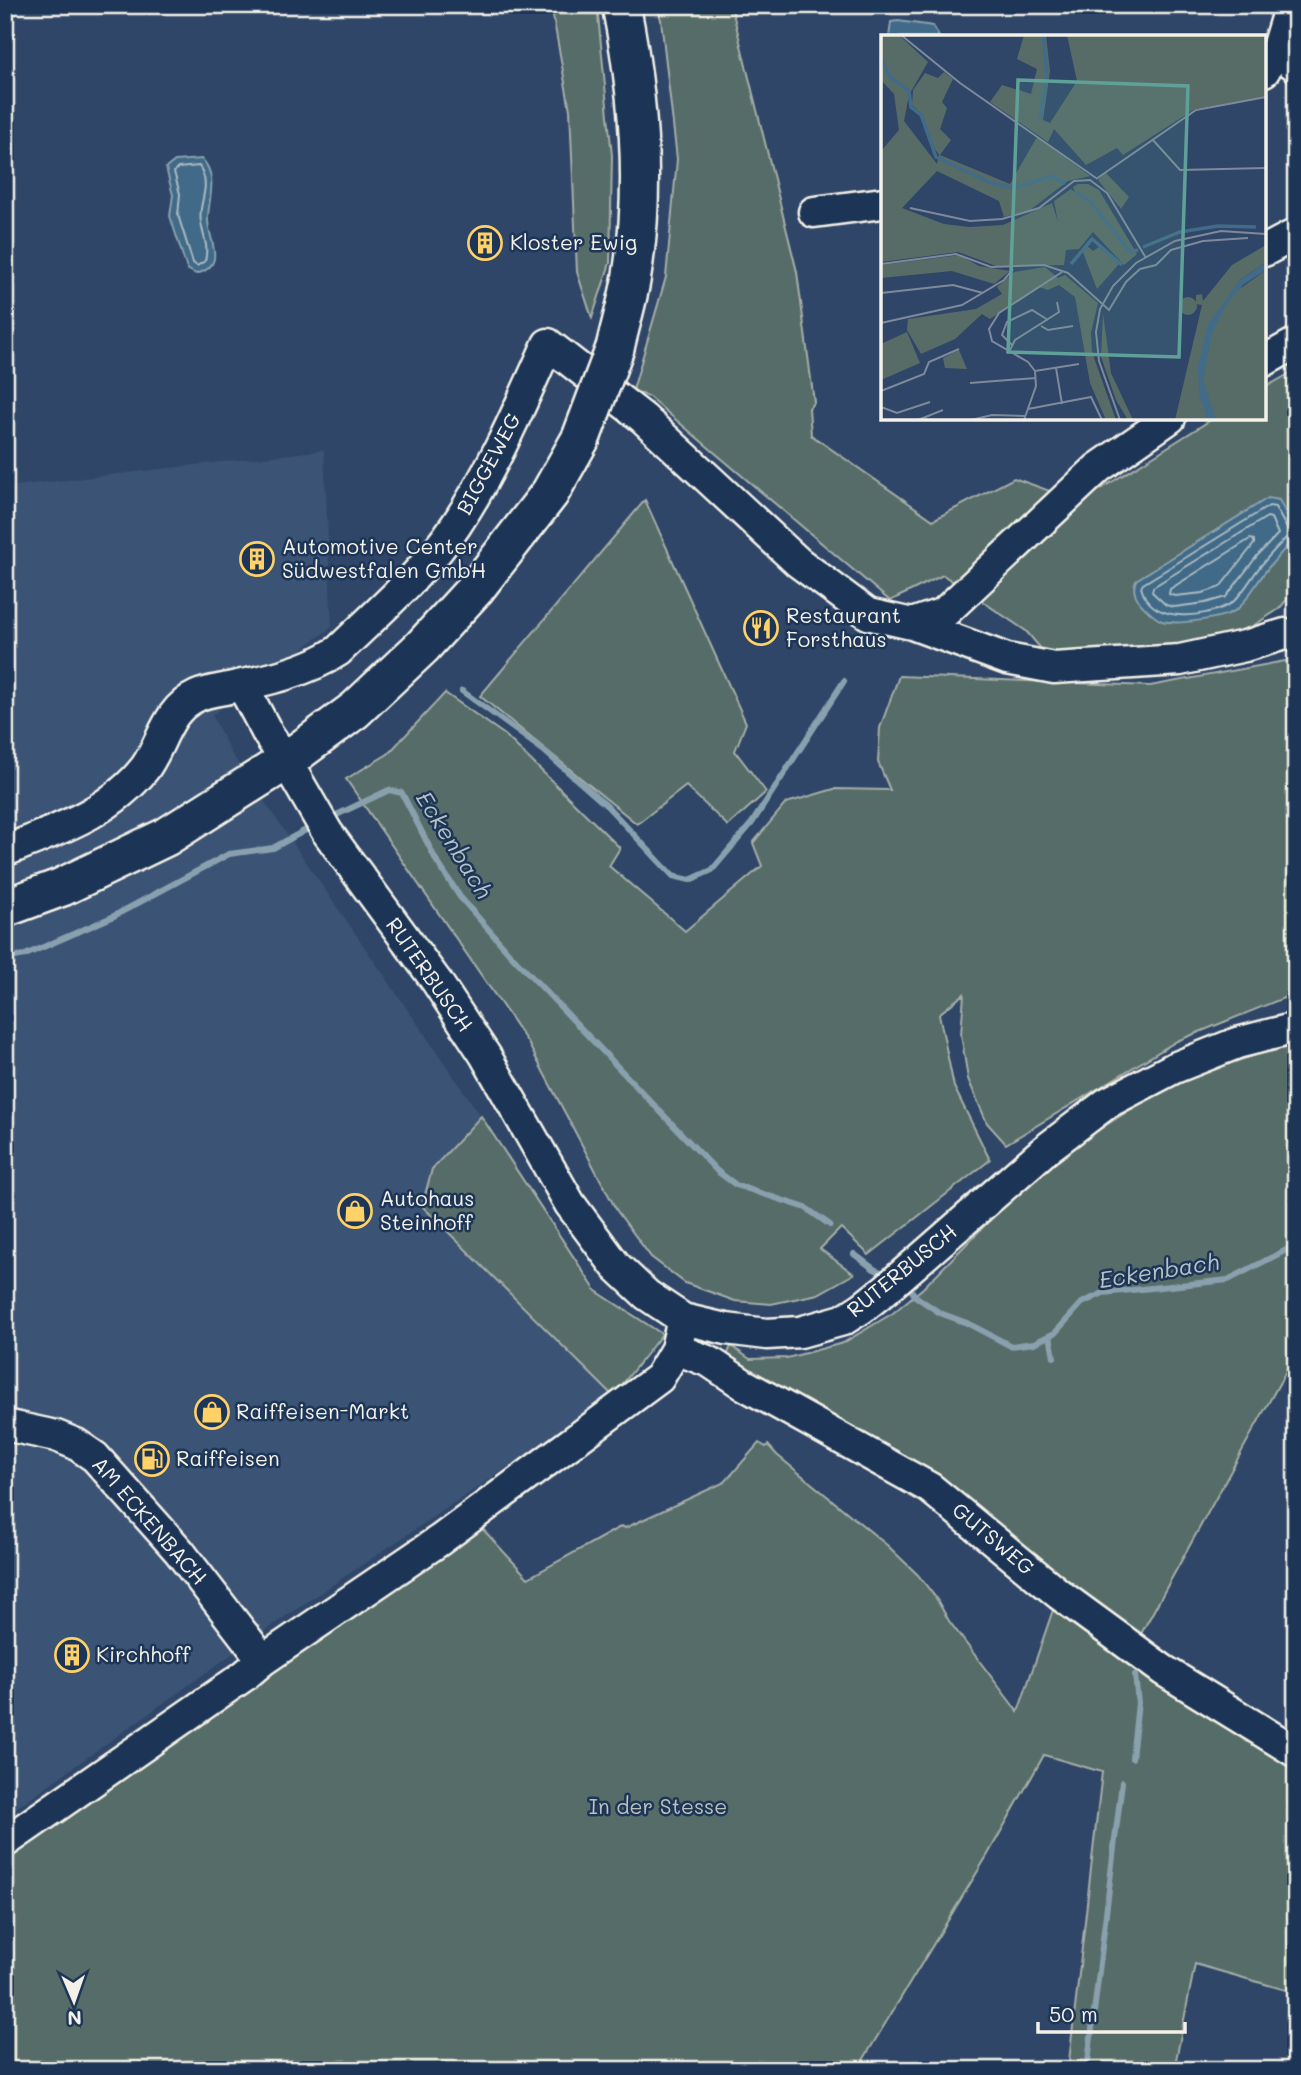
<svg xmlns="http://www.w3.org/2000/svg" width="1301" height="2075" viewBox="0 0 1301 2075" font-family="Mali,sans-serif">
<rect width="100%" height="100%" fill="#2f4668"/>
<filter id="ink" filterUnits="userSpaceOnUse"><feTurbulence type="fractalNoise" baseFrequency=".0143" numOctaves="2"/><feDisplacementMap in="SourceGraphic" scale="14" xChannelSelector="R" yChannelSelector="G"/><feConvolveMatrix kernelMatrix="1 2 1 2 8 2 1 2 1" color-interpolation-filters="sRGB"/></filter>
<g filter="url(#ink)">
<path fill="#3b5274" d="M 324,450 L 332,627 L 212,715 L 231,753 L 481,1116 L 432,1169 L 422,1206 L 613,1396 L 270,1627 L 5,1816 L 5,487 Z"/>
<path fill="#576c67" stroke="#a6aea8" stroke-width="2" d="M 551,5 L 597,5 L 612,156 L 610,263 L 592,318 L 577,272 L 570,110 Z
M 657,5 L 731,5 L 797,272 L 814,402 L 809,408 L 811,435 L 933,520 L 1014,478 L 1080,502 L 1214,418 L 1264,418 L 1264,388 L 1296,370 L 1296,589 L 1279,609 L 1231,640 L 1157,655 L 1048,657 L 1026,631 L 943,575 L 890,601 L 649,397 L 633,390 L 666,277 L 677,159 L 661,20 Z
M 645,500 L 746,723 L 735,751 L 766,792 L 728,826 L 686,786 L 637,824 L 480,696 Z
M 1296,659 L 1296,993 L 1177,1041 L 1006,1144 L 987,1123 L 968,1079 L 961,1034 L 964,994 L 939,1014 L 954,1087 L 990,1160 L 869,1255 L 841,1228 L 820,1249 L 854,1274 L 818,1294 L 771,1304 L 735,1301 L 685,1283 L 651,1257 L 617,1211 L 528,1043 L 346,779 L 388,754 L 445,693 L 505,735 L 620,848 L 609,866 L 685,931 L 762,866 L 753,843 L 786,803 L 834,789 L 890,790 L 878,762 L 880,728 L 899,676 L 1150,686 Z
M 1296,1042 L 1296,1353 L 1137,1641 L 724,1363 L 731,1346 L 750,1359 L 787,1358 L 843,1343 L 893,1313 L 923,1288 L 995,1215 L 1075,1145 L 1175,1081 Z
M 481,1116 L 596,1291 L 662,1334 L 613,1396 L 422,1206 L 432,1169 Z
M 759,1443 L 766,1447 L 768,1445 L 777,1455 L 888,1546 L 918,1575 L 936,1598 L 949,1621 L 1018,1712 L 1055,1604 L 1296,1763 L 1296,1993 L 1195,1964 L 1174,2070 L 1068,2070 L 1102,1772 L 1044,1755 L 987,1856 L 857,2070 L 5,2070 L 5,1852 L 480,1526 L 528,1578 L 622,1526 L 625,1528 L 725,1482 Z"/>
<path fill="#416b88" stroke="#89a1ae" stroke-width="2" d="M 898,21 L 933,26 L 939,37 L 889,37 L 891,22 Z
M 202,159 C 218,176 209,197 208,217 C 206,237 230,265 196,274 L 187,269 L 170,216 L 173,195 L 166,168 L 175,161 Z
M 1268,498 L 1279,500 C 1301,541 1297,533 1269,567 C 1260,577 1246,603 1236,610 C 1223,619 1177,625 1162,621 C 1154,618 1147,610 1141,604 C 1135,596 1132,589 1136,580 Z"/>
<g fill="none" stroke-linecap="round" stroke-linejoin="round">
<path stroke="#acbbc2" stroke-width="2" d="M 199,166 C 213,187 197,203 201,222 C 203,237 209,245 205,261 L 197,266 L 193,263 L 178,215 L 180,194 L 174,172 L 178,168 Z
M 1269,506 L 1275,507 L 1290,534 C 1281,543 1272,552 1264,562 C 1254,572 1241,598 1230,604 C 1203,619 1150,624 1141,587 L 1143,584 Z
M 1267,517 L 1271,518 L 1278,534 L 1257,556 L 1226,597 L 1205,603 L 1174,607 L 1166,605 L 1152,592 L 1153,587 Z
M 1250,539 L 1254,540 L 1254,544 L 1220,587 L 1203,593 L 1175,596 L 1169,594 L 1170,589 Z"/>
<path stroke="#89a1ae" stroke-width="6" d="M 462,691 L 543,750 L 607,806 L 673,876 L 690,880 L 712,870 L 752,823 L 844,681
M 328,819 L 389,790 L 402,793 L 436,860 L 460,897 L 511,955 L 717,1171 L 736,1185 L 806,1208 L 830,1225
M 5,959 L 25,955 L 112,917 L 229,854 L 273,848 L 315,825
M 854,1254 L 874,1269 L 888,1275
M 907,1283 L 915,1296 L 940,1313 L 967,1323 L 1011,1346 L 1034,1343 L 1055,1333 L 1082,1303 L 1103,1293 L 1228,1280 L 1296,1245
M 1050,1335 L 1054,1357
M 1132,1758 L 1138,1703 L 1135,1675
M 1087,2070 L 1122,1782"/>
<g stroke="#f4f1e8" stroke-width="35">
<path id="minor" d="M 1276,51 L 1296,66
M 1264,71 L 1276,51 L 1290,5
M 814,212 L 883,203
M 1264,251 L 1296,234
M 1264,361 L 1296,343
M 912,624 L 944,613 L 1098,468 L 1170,418
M 242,685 L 268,734 L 286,761 L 327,832 L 437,982 L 485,1055 L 570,1204 L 616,1266 L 647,1295 L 683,1319 L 726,1329 L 767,1334 L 800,1332 L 843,1320 L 862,1308 L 886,1289 L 1045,1150 L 1107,1103 L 1174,1068 L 1237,1043 L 1296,1028
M 5,851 C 56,830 110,813 145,768 C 163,743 166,710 197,696 C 207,691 222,690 233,687 C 268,680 308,671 338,651 C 378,612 425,572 456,525 C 494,468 520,406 548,344 L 643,418 L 798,562 L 868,614 L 912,624 L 1007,659 L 1054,668 L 1180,660 L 1245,646 L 1285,634 L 1296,636
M 676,1349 L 710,1362 L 743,1384 L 930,1488 L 1059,1594 L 1163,1670 L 1296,1752
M 5,1425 L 56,1436 L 76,1444 L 95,1457 L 179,1551 L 263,1660
M 5,1842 L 244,1676 L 263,1660 L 440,1540 L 659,1378 L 676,1349 L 683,1319"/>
</g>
<g stroke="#f4f1e8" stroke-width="42">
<path id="major" d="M 615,348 C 620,326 627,303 631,281 C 647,190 639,95 621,5
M 5,908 L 62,887 L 166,837 L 286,761 L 355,710 L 422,647 L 476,588 L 550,493 L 581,438"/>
</g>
<use href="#minor" stroke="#1d3557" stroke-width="30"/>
<use href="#major" stroke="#1d3557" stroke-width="37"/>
<g stroke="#f4f1e8" stroke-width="42" stroke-linecap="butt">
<path id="major-bridge" d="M 581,438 L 615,348"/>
</g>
<use href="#major-bridge" stroke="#1d3557" stroke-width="37"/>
</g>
</g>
<defs>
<g id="building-ring" transform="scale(1.75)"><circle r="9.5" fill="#1d3557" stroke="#ffd166" stroke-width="1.5"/><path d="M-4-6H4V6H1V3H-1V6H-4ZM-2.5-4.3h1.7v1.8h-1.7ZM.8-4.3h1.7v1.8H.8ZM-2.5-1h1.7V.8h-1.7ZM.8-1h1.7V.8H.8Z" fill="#ffd166"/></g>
<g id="restaurant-ring" transform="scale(1.75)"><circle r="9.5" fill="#1d3557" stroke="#ffd166" stroke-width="1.5"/><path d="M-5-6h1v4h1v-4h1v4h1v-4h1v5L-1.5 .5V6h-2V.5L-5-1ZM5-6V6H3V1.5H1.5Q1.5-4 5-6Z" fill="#ffd166"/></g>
<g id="shop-ring" transform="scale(1.75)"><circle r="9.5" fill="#1d3557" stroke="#ffd166" stroke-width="1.5"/><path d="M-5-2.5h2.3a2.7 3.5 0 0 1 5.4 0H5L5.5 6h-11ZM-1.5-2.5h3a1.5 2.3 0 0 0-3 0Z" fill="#ffd166"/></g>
<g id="fuel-ring" transform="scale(1.75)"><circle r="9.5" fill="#1d3557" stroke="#ffd166" stroke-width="1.5"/><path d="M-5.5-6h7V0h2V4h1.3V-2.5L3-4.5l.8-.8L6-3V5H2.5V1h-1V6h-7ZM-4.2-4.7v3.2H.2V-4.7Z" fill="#ffd166"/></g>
</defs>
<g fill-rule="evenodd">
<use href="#building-ring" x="485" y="243"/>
<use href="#building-ring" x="257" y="559"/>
<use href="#restaurant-ring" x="761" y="628"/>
<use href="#shop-ring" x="355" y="1211"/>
<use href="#shop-ring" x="212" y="1412"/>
<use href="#fuel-ring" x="152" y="1459"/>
<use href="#building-ring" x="72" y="1655"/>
</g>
<g text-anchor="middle" stroke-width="5" stroke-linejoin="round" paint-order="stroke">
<g font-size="21" fill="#f4f1e8" stroke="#1d3557" text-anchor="start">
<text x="510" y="250">Kloster Ewig</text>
<text x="282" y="554">Automotive Center<tspan x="282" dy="24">Südwestfalen GmbH</tspan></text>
<text x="786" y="623">Restaurant<tspan x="786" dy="24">Forsthaus</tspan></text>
<text x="380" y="1206">Autohaus<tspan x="380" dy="24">Steinhoff</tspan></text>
<text x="236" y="1419">Raiffeisen-Markt</text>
<text x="176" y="1466">Raiffeisen</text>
<text x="96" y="1662">Kirchhoff</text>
</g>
<g font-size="21" fill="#f4f1e8" stroke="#1d3557">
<text transform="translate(489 464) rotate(-62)" y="7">BIGGEWEG</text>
<text transform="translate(429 975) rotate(55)" y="7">RUTERBUSCH</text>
<text transform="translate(902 1271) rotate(-39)" y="7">RUTERBUSCH</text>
<text transform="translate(149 1521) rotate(49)" y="7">AM ECKENBACH</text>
<text transform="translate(993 1539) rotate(40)" y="7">GUTSWEG</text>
</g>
<g font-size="21" fill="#bdc2bb" stroke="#1d3557">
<text x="658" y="1814">In der Stesse</text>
</g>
<g font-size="23" font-style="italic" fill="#b5c2c6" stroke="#1d3557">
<text transform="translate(454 845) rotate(58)" y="8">Eckenbach</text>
<text transform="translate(1159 1271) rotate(-9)" y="8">Eckenbach</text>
</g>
</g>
<g transform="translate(881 35)">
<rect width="385" height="385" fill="#2f4668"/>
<path d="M 0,0 L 18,0 L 47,27 L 28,60 L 23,86 L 56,129 L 58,120 L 48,105 L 41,79 L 31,70 L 32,55 L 44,38 L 57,43 L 63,37 L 72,44 L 61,67 L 66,73 L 59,94 L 70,105 L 59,120 L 129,149 L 156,102 L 209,141 L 187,146 L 149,175 L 123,182 L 118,166 L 56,136 L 21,173 L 63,189 L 88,192 L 122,190 L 171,168 L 177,187 L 173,166 L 190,154 L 194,157 L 192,152 L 197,149 L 207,149 L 218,155 L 256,219 L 243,230 L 212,197 L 198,214 L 185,215 L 183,230 L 115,231 L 77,217 L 0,227 L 0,116 L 18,95 L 13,59 L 0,45 ZM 143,0 L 165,0 L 169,36 L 162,85 L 169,88 L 196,46 L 186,0 L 385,0 L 385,62 L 314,74 L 242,120 L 236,113 L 205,130 L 173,94 L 167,107 L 109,67 L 121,50 L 150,59 L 156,34 L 136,24 ZM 224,137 L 248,162 L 240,174 L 217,145 ZM 385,210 L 385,227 L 359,245 L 357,255 L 385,235 L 385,385 L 294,385 L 321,270 L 315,269 L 315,260 L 321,259 L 322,266 L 351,230 ZM 206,211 L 212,216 L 218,212 L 238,229 L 216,254 L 201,215 ZM 79,220 L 98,231 L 129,236 L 113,249 L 71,236 L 0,243 L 0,230 ZM 164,232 L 177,243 L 184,240 L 217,268 L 210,298 L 211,317 L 235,385 L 225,385 L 209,348 L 194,262 L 178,250 L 167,255 L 158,252 L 109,284 L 101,279 L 74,304 L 40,319 L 26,295 L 27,284 L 95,274 L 121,259 L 116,252 L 133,237 ZM298 271a9 9 0 1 1 18 0a9 9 0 1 1-18 0ZM 222,278 L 230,338 L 252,385 L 247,385 L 235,365 L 220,322 ZM 26,297 L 39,328 L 0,345 L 0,309 ZM 78,315 L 86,334 L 64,333 L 62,323 Z" fill="#576c67"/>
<path d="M 385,227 L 385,235 L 362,250 L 346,268 L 331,298 L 322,345 L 335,385 L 327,385 L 318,360 L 317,332 L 327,289 L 359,245 Z" fill="#416b88"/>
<path fill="none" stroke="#416b88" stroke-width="3.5" d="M 0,23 L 9,42 L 28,56 L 30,72 L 40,80 L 55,122 L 108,147 L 133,153 L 171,141 L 184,149M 159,84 L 166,39 L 162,0M 195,158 L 209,166 L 249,217 L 257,215M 262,212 L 299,197 L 337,191 L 375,192M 190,229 L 211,204 L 241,230"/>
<path fill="none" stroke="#7e8a9b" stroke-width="2" d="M 20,0 L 79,48 L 215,143M 271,104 L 299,135 L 385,133M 215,144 L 315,75 L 385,62M 29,173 L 89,186 L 121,184 L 158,173 L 193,146 L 209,145 L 226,158 L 265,223M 0,229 L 75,219 L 110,232 L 163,230 L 187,238 L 228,275 L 245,247 L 259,234 L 275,230 L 290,215 L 322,206 L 367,203M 0,258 L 72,250 L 102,258M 0,288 L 81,270 L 123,245 L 132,234M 160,291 L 167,295 L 192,291M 131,310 L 121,300 L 126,287 L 151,275 L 167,285M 128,317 L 134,305 L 178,277 L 176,267M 175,333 L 181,369M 154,336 L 198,329M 89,348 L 155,343M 0,356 L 43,339 L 48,327 L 78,314M 0,372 L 16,378 L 49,367M 147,374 L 210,362 L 221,385M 37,385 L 62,375M 90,385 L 111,380 L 144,381M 143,385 L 155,351 L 154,336 L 147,327 L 111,306 L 108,294 L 118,278 L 181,237M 239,385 L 218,326 L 215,297 L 219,274 L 232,251 L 255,228 L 294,206 L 340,196 L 385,199"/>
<path fill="#5fa199" fill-opacity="0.15" stroke="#5fa199" stroke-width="3.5" d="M 137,45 L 307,51 L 298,322 L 127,317 Z"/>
<rect width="385" height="385" fill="none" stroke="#f4f1e8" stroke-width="3.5"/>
</g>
<rect width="1301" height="2075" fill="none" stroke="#1d3557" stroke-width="28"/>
<rect x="14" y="14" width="1273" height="2047" fill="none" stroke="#f4f1e8" stroke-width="2.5" filter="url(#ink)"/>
<g transform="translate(74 2001) rotate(178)" stroke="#1d3557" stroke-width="5" paint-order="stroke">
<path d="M0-5L12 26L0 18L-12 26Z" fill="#f4f1e8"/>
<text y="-10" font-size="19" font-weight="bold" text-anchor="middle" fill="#f4f1e8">N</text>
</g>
<path d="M1038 2022v10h147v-10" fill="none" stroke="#f4f1e8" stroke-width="3.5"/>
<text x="1049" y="2022" font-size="21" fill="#f4f1e8" stroke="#1d3557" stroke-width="5" paint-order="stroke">50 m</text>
</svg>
